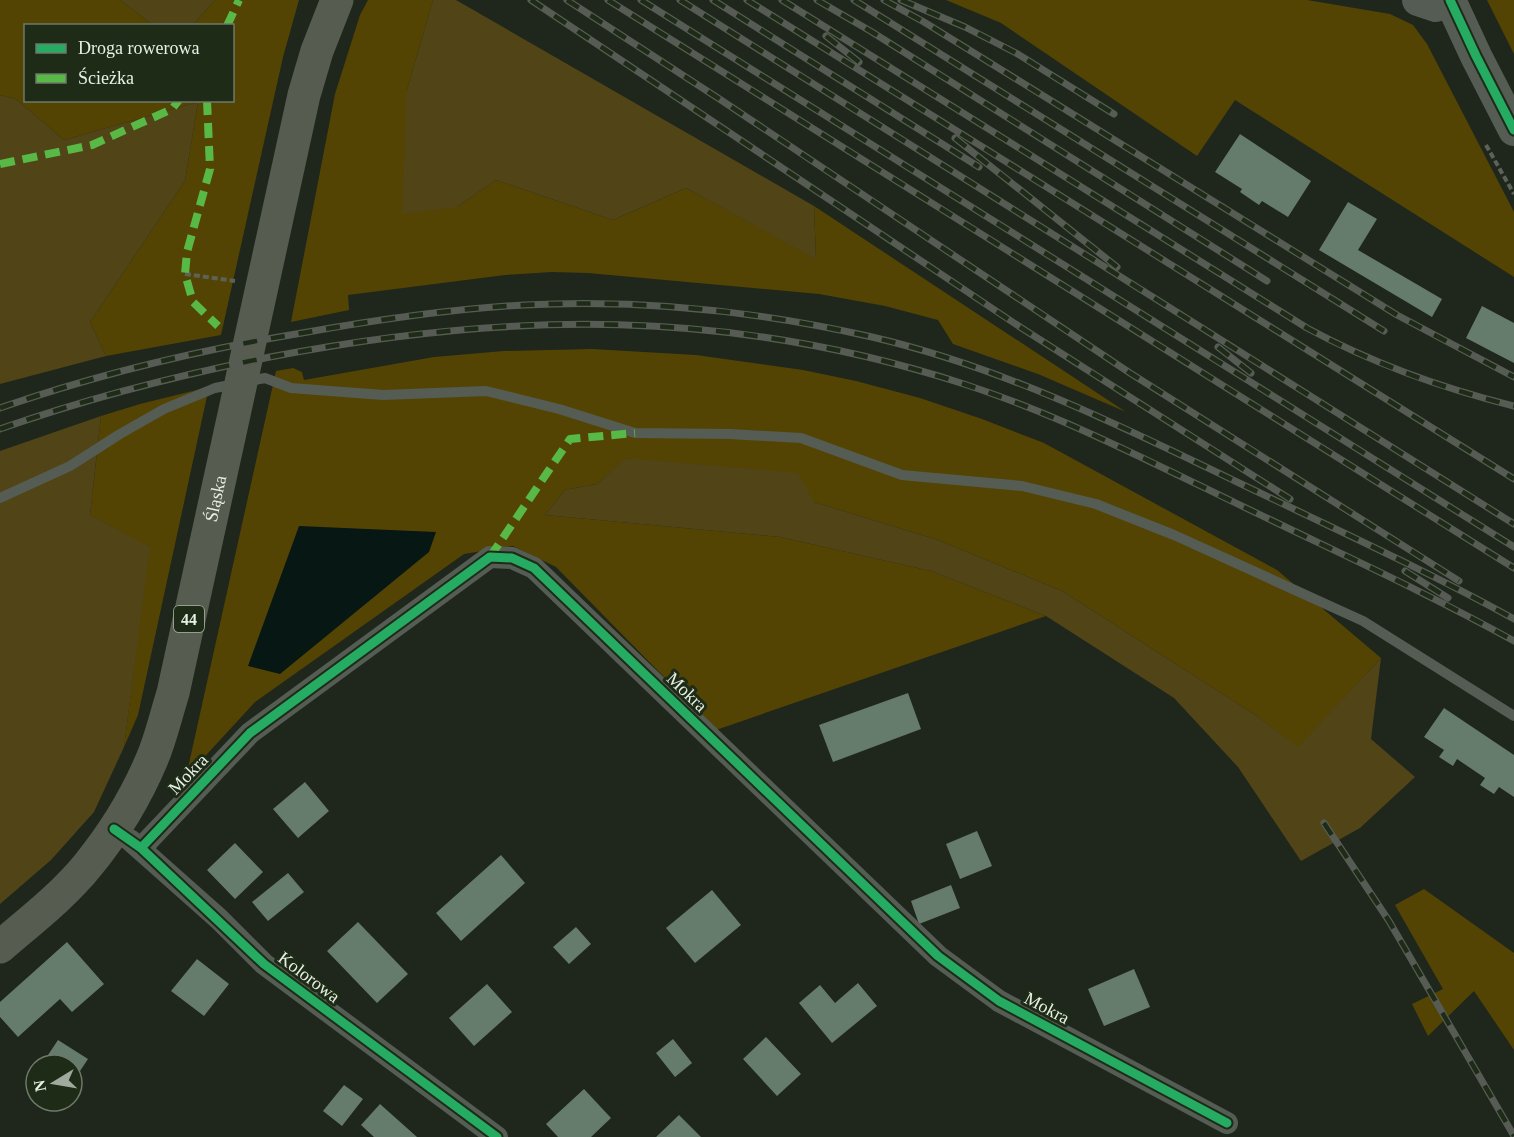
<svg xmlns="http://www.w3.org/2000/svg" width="1514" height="1137" font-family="Georgia,serif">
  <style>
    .green { fill: #544404 }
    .forest { fill: #514417 }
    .water { fill: #071713 }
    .building { fill: #657b6c }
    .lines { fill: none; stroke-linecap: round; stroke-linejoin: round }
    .path { stroke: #5c6259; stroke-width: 4; stroke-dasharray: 6 3; stroke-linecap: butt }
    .lane { stroke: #555c53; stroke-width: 10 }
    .street { stroke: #555c53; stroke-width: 22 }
    .secondary { stroke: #555c53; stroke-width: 32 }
    .primary { stroke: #565c4f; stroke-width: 33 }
    .rail-casing { stroke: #565c53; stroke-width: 7 }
    .rail { stroke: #1d2b17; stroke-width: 4.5; stroke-dasharray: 14; stroke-linecap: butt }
    .quiet { stroke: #58b947; stroke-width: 8; stroke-dasharray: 15 8; stroke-linecap: butt }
    .cycleway-casing { stroke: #1d2b17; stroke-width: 13 }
    .cycleway { stroke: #26ab63; stroke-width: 9 }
    .labels { text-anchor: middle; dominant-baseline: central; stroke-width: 6; stroke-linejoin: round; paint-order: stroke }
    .shield { fill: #1d2b17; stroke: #aab5a6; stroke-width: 1.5 }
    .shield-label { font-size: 16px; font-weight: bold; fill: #e7f0e4 }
    .street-label { font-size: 18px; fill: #e7f0e4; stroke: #1d2b17 }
  </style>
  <rect width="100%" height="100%" fill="#1f261c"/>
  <path class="green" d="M0 0H120L153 25 26 26V100H232V26L193 25 215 0H299L283 57 221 335 106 356 90 322 185 181 198 102 64 140 16 99 0 95Z
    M368 0H433L407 90 457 207 496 180 613 220 686 188 816 258 814 206 1126 412 1038 374 953 344 938 320 885 306 819 294 588 273 552 272 505 275 348 295 349 310 291 322 335 94 360 15Z
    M946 0H1307L1390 14 1413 25 1427 44 1514 212V277L1235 100 1197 156 1001 23Z
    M1487 0H1514V54Z
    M592 349 696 355 803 370 856 381 920 398 982 419 1044 443 1277 570 1381 658 1298 748 1257 716 1062 591 938 540 814 502 627 458 597 484 565 490 545 515 780 537 931 571 1046 616 716 730 556 567 513 546 464 554 255 702 186 777 276 371 293 368 302 372 304 380 434 357 504 351Z
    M209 387 138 715 124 747 149 548 90 515 101 416 140 404Z
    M1424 889 1514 953V1050L1474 991 1428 1036 1412 1004 1443 989 1395 905Z"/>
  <path class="forest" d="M120 0H215L193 25H153Z
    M433 0H456L814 206 816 259 686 188 613 220 496 180 457 207 402 214 407 90Z
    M0 95 16 99 64 140 198 102 185 181 90 322 106 356 0 384Z
    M101 416 90 515 150 547 124 747 94 812 51 860 0 904V451Z
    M626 458 798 473 814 502 938 540 1062 591 1257 716 1298 747 1381 658 1371 739 1415 777 1360 828 1301 861 1238 767 1174 698 1046 616 931 571 780 537 545 515 565 490 597 484Z"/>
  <path class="water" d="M299 526 436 532 429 552 280 674 248 666Z"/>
  <path class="building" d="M1240 134 1311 181 1288 217 1262 201 1259 205 1240 192 1242 189 1215 172Z
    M1348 202 1377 219 1358 250 1442 299 1432 317 1319 250Z
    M1482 306 1514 323V363L1466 338Z
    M908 693 921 729 833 762 819 725Z
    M1444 708 1514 755V797L1499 787 1494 794 1480 785 1485 778 1457 759 1453 766 1439 757 1444 750 1424 737Z
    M305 782 329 811 298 838 273 809Z
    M977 831 992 866 960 879 946 844Z
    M235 843 263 872 235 899 207 870Z
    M501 855 525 883 461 941 436 913Z
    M288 873 304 892 268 921 252 902Z
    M951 885 960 908 919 924 911 901Z
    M712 890 741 925 695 963 666 928Z
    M358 922 408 974 377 1003 327 951Z
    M576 927 591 944 569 964 553 947Z
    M67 942 104 984 72 1012 60 999 18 1037 0 1017V1002Z
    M197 959 229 984 204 1016 171 991Z
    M1134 969 1150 1007 1104 1026 1088 989Z
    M858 983 877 1006 832 1043 799 1003 820 985 835 1003Z
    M487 984 512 1012 474 1046 449 1018Z
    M766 1037 801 1074 777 1096 743 1059Z
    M673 1039 692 1063 675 1077 656 1053Z
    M58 1040 88 1059 76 1077 72 1075V1065H57L46 1058Z
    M344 1085 363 1099 342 1126 323 1111Z
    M584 1089 611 1118 591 1137H558L546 1124Z
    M380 1104 417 1137H374L361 1125Z
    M679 1115 701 1137H656Z"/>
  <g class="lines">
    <path class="path" d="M1486 145 1514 194
      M185 274 235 281"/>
    <path class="lane" d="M0 498 70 466 120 434 164 409 215 388 265 378 291 388 383 395 486 391 559 409 635 433 730 434 801 438 902 475 1022 486 1096 504 1174 535 1363 621 1514 716"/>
    <path class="street" d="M130 840 219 919 264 964 497 1137
      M141 848 250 733 490 557 512 558 534 568 938 956 999 1001 1227 1123"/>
    <path class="secondary" d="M1418 0 1436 6
      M1450 0 1476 56 1514 130"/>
    <path class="primary" id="s1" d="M0 947C30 921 63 896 88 865 114 833 136 797 152 759 161 738 166 715 173 693L304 95 317 51 337 0"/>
    <g class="rail-casing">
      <path id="rail" d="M531 0 1020 327 1290 499
        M567 0 721 100 1130 373 1459 581
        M608 0 1514 568
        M641 0 1514 547
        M680 0 1514 524
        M713 0 979 167
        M747 0 1514 479
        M782 0 1307 328C1374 364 1441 388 1514 406
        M817 0 872 32 1267 281
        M854 0 1384 331
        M884 0 924 22 1397 315 1514 377
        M901 0 965 27 1016 53 1114 114
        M826 36 859 62
        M955 138 1117 267
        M1218 347 1251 373
        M0 408C98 374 199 350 302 333 375 320 449 309 524 305 641 299 758 311 872 337 1001 367 1117 424 1235 481 1329 526 1423 569 1514 619
        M0 429C88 398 179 375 270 357 511 311 729 308 964 384 1071 419 1170 472 1271 520 1352 559 1435 597 1514 641
        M1405 571 1448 598
        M1324 823 1389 921 1514 1136"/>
    </g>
    <use href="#rail" class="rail"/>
    <path class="quiet" d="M227 26 239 0
      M207 100 210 169 187 252 185 274 193 302 218 326
      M0 164 92 145 172 109 179 100
      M490 557 570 439 635 433"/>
    <g class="cycleway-casing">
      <path id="cycleway" d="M1450 0 1476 56 1514 130
        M114 829 141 848 264 964 497 1137
        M141 848 250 733 490 557 512 558 534 568 938 956 999 1001 1227 1123"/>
    </g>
    <use href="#cycleway" class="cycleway"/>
  </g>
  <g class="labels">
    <rect class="shield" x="174" y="606" width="30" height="26" rx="4.5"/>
    <g class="shield-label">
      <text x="189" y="619">44</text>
    </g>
    <g class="street-label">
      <text stroke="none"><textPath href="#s1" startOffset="513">Śląska</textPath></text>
      <text transform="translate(687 692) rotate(44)">Mokra</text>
      <text transform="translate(188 774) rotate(-46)">Mokra</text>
      <text transform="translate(309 977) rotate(37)">Kolorowa</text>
      <text transform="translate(1047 1008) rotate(28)">Mokra</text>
    </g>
  </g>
  <rect x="24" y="24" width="210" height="78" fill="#1d2b17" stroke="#6e7a69" stroke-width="1.5"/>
  <rect x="36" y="44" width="30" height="9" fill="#26ab63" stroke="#6e7a69" stroke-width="1.5"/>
  <text x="78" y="54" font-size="18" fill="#e7f0e4">Droga rowerowa</text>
  <rect x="36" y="74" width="30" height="9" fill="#58b947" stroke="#6e7a69" stroke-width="1.5"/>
  <text x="78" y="84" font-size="18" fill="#e7f0e4">Ścieżka</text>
  <g transform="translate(54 1083) rotate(259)"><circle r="28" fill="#1d2b17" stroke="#6e7a69" stroke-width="1.5"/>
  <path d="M0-4.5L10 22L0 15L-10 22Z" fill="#a1a99e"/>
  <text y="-9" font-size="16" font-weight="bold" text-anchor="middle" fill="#e7f0e4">N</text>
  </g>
</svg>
